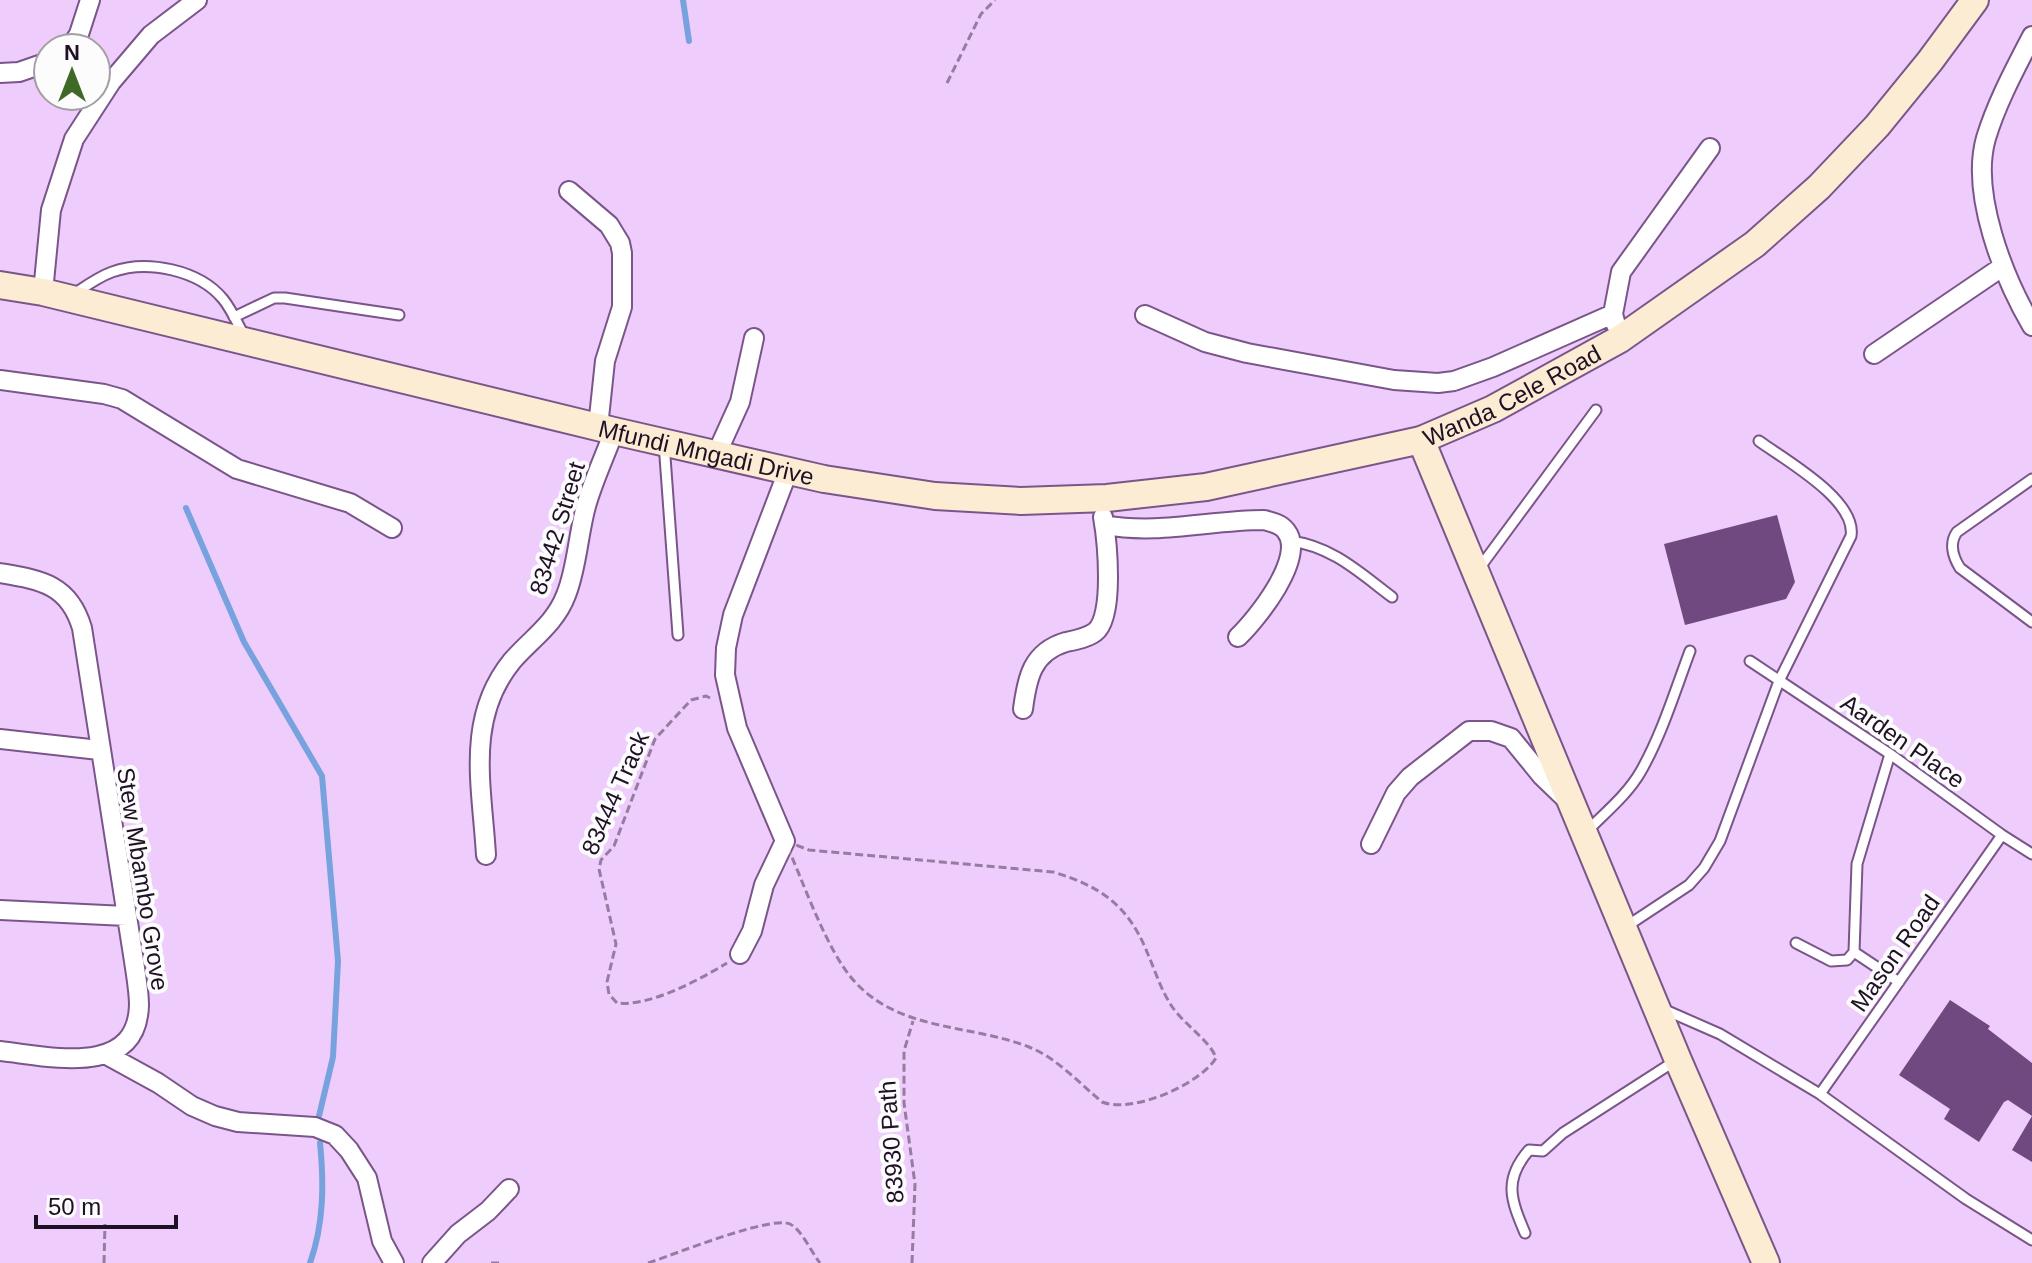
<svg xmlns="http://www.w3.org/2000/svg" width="2032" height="1263" font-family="Helvetica,sans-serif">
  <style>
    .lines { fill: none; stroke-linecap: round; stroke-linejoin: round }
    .stream { stroke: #77a2dd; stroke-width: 6 }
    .building { fill: #714981 }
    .lane-casing { stroke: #7a5589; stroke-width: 13 }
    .street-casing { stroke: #7a5589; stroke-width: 22 }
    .secondary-casing { stroke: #7a5589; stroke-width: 30 }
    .path { stroke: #967ca0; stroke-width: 3; stroke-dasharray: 8 4; stroke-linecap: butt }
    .lane { stroke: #fff; stroke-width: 9 }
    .street { stroke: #fff; stroke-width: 18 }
    .secondary { stroke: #fcecd3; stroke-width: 26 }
    .labels { text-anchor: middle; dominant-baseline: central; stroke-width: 8; stroke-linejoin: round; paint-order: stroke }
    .street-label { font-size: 24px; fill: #1f1025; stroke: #fcfcfc }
  </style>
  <rect width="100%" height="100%" fill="#eecdfc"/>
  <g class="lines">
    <path class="stream" d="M683 0 689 41
      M186 508 244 642 322 776 338 961 333 1057 319 1116
      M310 1263C324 1224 324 1183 320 1143"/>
  </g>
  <path class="building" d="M1777 515 1795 582 1786 599 1685 625 1664 544Z
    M1950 1000 1990 1026 1988 1029 2032 1063V1116L2008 1100 2004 1102 1979 1142 1944 1119 1950 1109 1899 1075Z
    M2032 1116V1162L2012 1150Z"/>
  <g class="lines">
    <g class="lane-casing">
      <path id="lane" d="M74 294C86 286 98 277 112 272 147 259 199 270 223 299 232 310 238 325 245 337
        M234 317 274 298H285L399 315
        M664 443 678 635
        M2032 479 1957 532C1949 543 1953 557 1960 568L2032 622
        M1290 541C1332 546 1360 573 1392 597
        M1478 570 1596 410
        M1750 661 1890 754 2002 835 2032 854
        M1587 831C1606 812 1628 794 1641 771 1662 734 1675 691 1690 651
        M1627 926 1689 885 1704 868 1720 841 1779 681 1851 536C1857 500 1785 460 1759 441
        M1796 943 1831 961 1847 960 1854 952 1857 864 1890 754
        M1854 952 1899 982
        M1663 1009 1720 1034 1820 1094 1966 1199 2032 1240
        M1820 1094 2002 835
        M1525 1233C1511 1200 1503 1180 1529 1150L1543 1151 1563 1133 1675 1061"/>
    </g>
    <g class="street-casing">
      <path id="street" d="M2032 36C2015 69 1997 102 1986 138 1970 194 2004 278 2032 326
        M70 48 79 34 90 0
        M0 73 19 72 48 62
        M569 191 609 225 620 243 622 253V307L605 361 598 427
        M43 292 51 210 74 139 111 82 151 35 197 0
        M1145 315 1205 342 1247 353 1394 380 1438 383 1454 381 1493 367 1613 314
        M1616 325 1613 314 1621 272 1710 148
        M1874 354 2002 267
        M0 380 104 394 122 399 237 469 350 503 392 528
        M716 455 740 402 754 338
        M1105 525C1158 535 1210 520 1264 520 1272 522 1281 524 1286 531 1307 557 1256 620 1238 637
        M0 573C41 580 69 584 82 628L134 961C136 975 139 991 139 1005 137 1079 48 1056 0 1051
        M1023 709C1027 678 1032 652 1066 642 1076 640 1087 638 1095 632 1115 617 1107 540 1103 517
        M0 739 99 750
        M1371 844 1396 793 1410 777 1469 731H1491L1511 738 1542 776 1568 801
        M486 855C482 786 465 719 512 661 531 639 555 624 566 595 577 568 578 535 586 506 593 481 605 456 614 431
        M0 910 126 916
        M740 954 752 931 764 885 785 841 737 728 725 675 726 648 733 615 788 471
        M107 1055 158 1083 192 1106 215 1116 238 1122 315 1127 335 1135 349 1150 367 1178 382 1241 394 1263
        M432 1263 458 1234 488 1211 509 1189"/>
    </g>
    <g class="secondary-casing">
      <g id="secondary">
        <path id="s1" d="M0 285 43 292 614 431 824 479 935 496 1021 501 1107 498 1206 487 1421 440 1493 409 1620 339 1755 244 1819 187 1877 126 1930 61 1975 0"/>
        <path d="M1421 440 1678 1060 1766 1263"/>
      </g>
    </g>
    <path class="path" d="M947 83 981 14 995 0
      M710 698 706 696 691 700 655 739 614 846 601 860 599 869 616 944 607 982 609 994 617 1003C649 1007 699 980 727 963
      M785 841 809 850 1053 872C1100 886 1128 905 1147 952 1155 970 1161 991 1173 1008 1184 1024 1211 1042 1216 1058 1199 1085 1132 1114 1102 1102 1079 1083 1057 1058 1029 1047 971 1024 901 1032 855 982 827 952 803 881 785 841Z
      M104 1263 105 1224
      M491 1263H503
      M648 1263C673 1255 771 1215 790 1224 802 1230 811 1252 820 1263
      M912 1263 915 1184 904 1103V1051L913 1021"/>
    <use href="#lane" class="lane"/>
    <use href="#street" class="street"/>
    <use href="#secondary" class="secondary"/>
  </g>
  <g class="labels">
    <g class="street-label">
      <text stroke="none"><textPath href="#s1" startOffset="1552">Wanda Cele Road</textPath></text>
      <text stroke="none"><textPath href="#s1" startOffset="726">Mfundi Mngadi Drive</textPath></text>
      <text transform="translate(557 528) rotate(-73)">83442 Street</text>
      <text transform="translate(1903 741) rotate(35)">Aarden Place</text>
      <text transform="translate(615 793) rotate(-66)">83444 Track</text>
      <text transform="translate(143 879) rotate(81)">Stew Mbambo Grove</text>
      <text transform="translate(1895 953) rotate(-55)">Mason Road</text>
      <text transform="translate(891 1142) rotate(-94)">83930 Path</text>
    </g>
  </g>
  <g transform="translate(72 72)"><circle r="38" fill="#fcfcfc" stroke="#a49ea6" stroke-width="2"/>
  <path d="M0-6L14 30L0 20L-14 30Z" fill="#3f6926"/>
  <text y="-12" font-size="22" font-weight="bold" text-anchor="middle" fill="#1f1025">N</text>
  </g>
  <path d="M36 1215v12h140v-12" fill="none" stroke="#1f1025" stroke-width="4"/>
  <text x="48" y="1215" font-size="24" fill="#1f1025" stroke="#fcfcfc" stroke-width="6" paint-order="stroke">50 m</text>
</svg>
